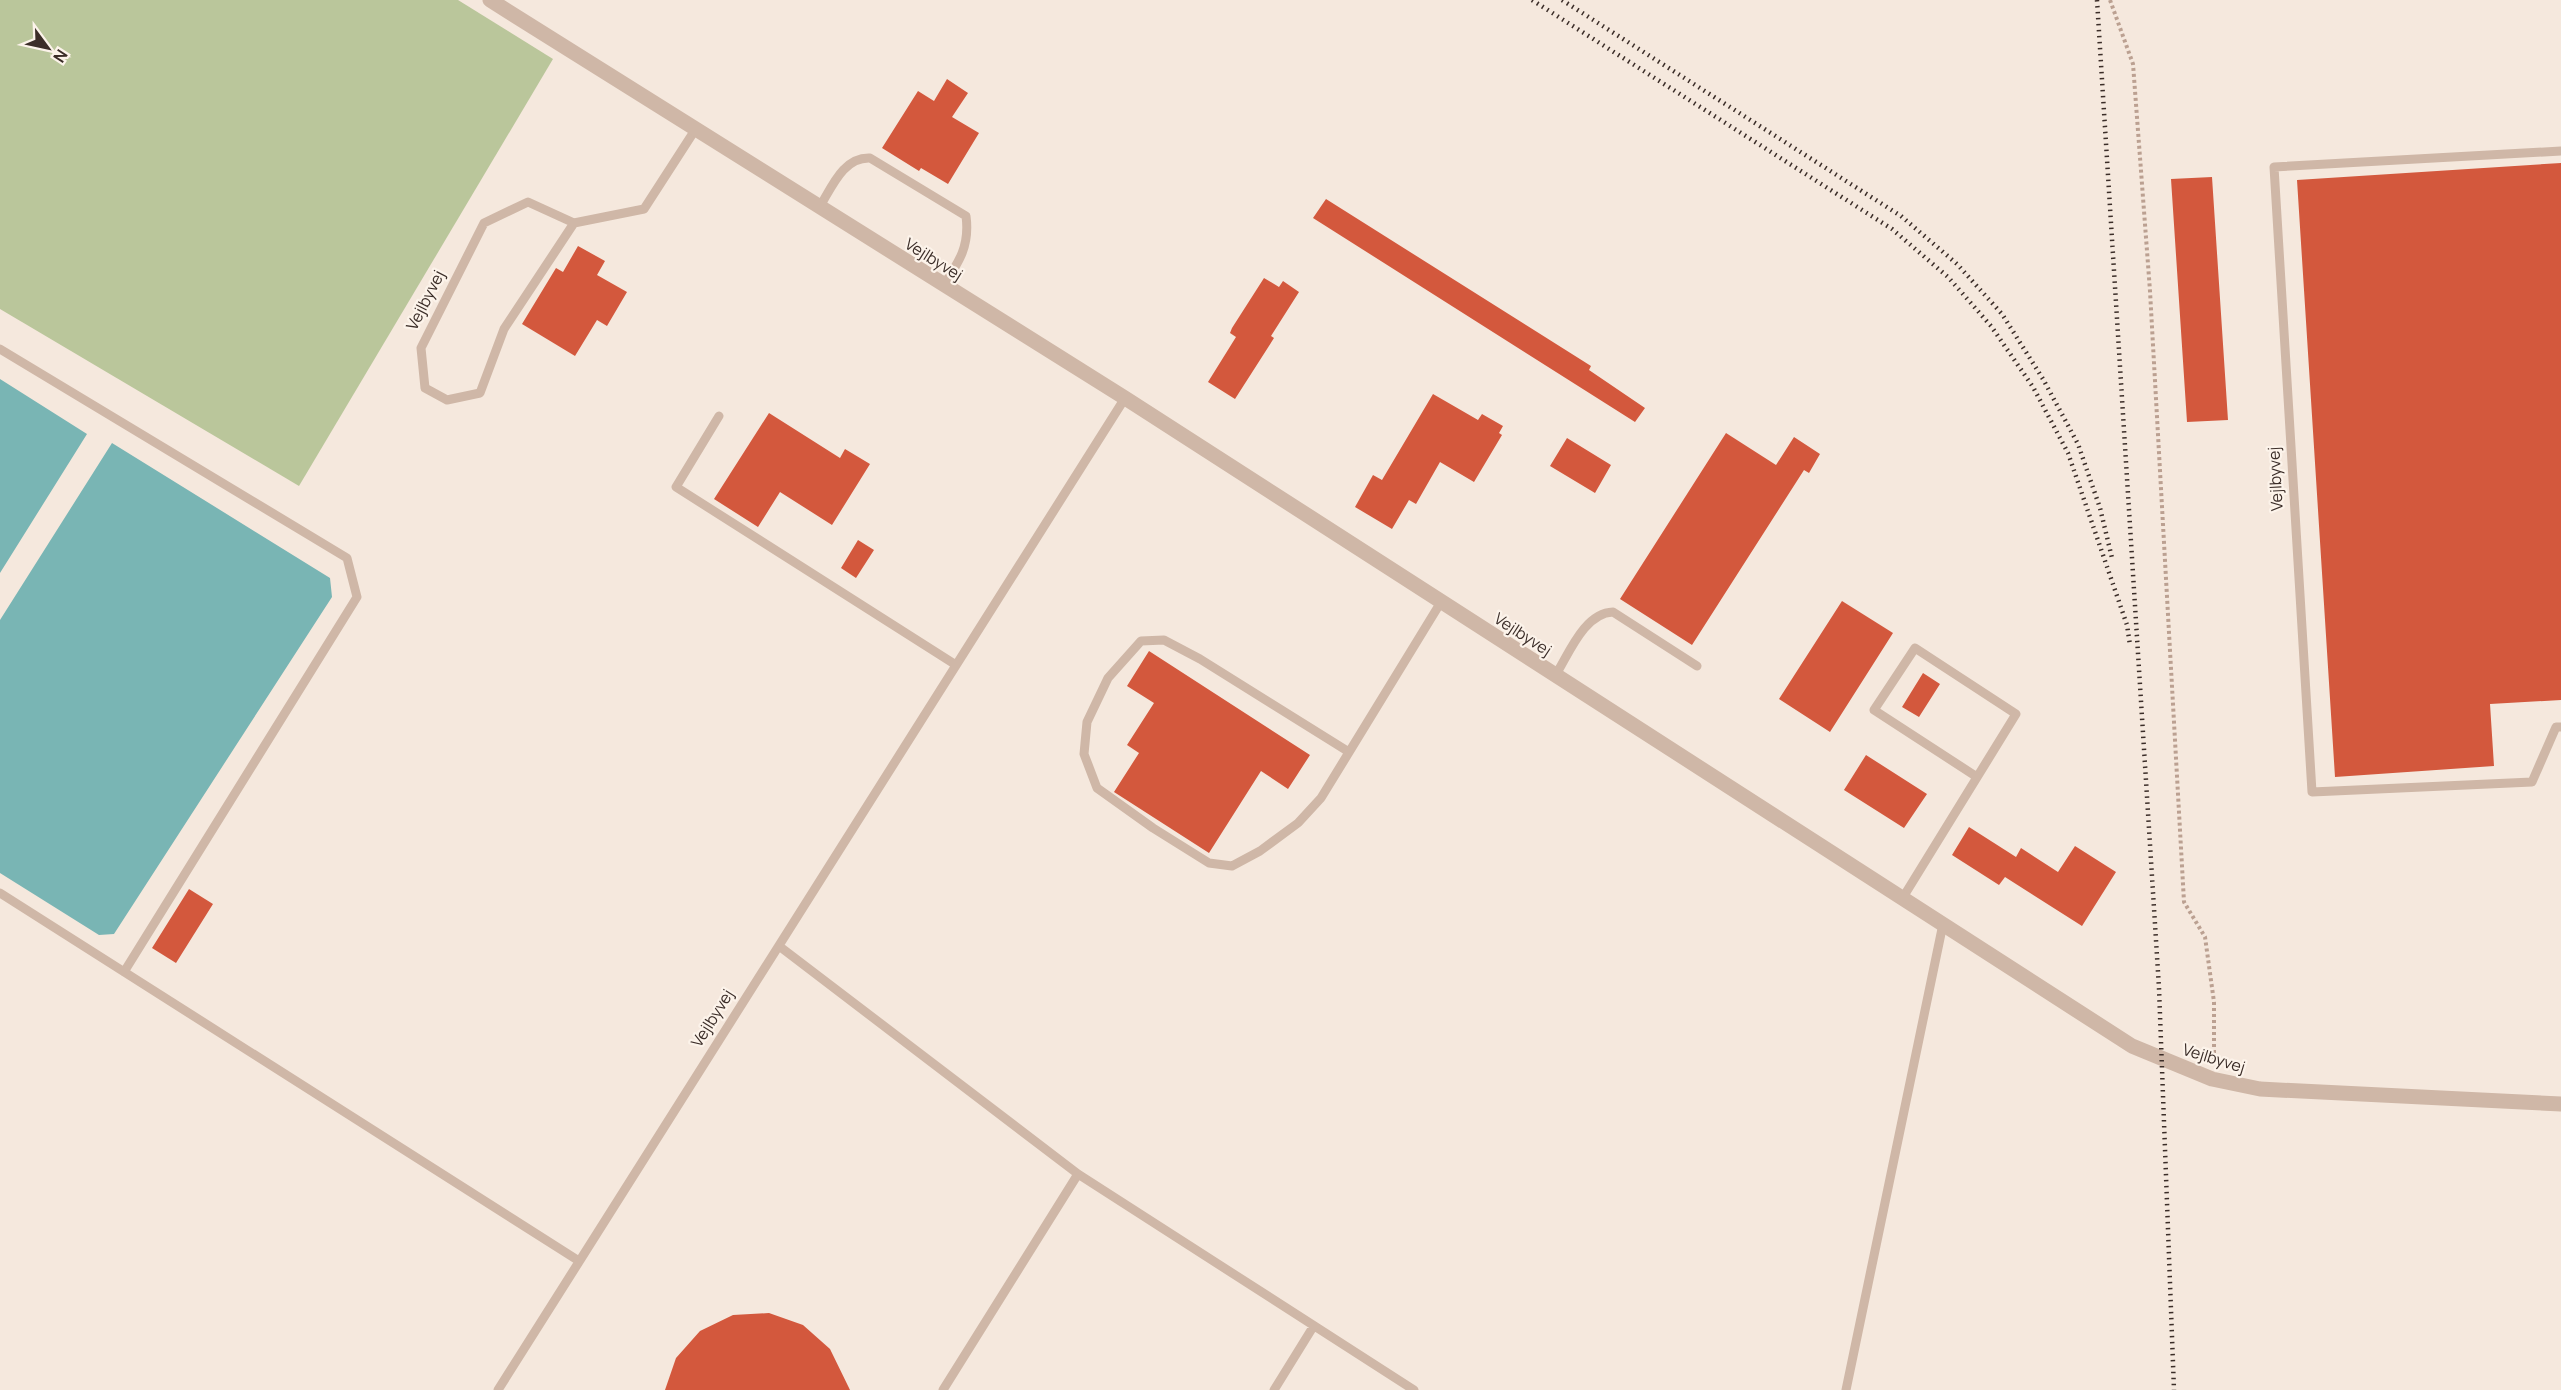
<svg xmlns="http://www.w3.org/2000/svg" width="2561" height="1390" font-family="Manrope,sans-serif">
  <style>
    .green { fill: #bac69b }
    .water { fill: #79b5b4 }
    .building { fill: #d3583d }
    .lines { fill: none; stroke-linecap: round; stroke-linejoin: round }
    .path { stroke: #bba091; stroke-width: 4; stroke-dasharray: 3 3; stroke-linecap: butt }
    .service { stroke: #cfb7a7; stroke-width: 9 }
    .tertiary { stroke: #cfb7a7; stroke-width: 15 }
    .rail { stroke: #3b2d28; stroke-width: 4.5; stroke-dasharray: 1.5 4.5; stroke-linecap: butt }
    .labels { text-anchor: middle; dominant-baseline: central; stroke-width: 4.5; stroke-linejoin: round; paint-order: stroke }
    .street-label { font-size: 16px; fill: #3b2d28; stroke: #fcf3ea }
  </style>
  <rect width="100%" height="100%" fill="#f5e8dd"/>
  <path class="green" d="M0 0H458L553 59 299 486 0 309Z"/>
  <path class="water" d="M0 379 87 434 0 573Z
    M112 443 330 578 332 597 114 934 99 935 0 873V620Z"/>
  <path class="building" d="M947 79 968 93 952 117 979 133 948 184 921 168 919 171 882 148 918 91 934 101Z
    M2561 163V700L2490 704 2494 766 2335 777 2297 180Z
    M2212 177 2228 420 2187 422 2171 179Z
    M1326 199 1591 366 1589 370 1645 408 1635 422 1313 218Z
    M578 246 605 261 597 275 627 292 607 326 597 320 575 356 522 324 556 268 563 272Z
    M1264 278 1279 287 1283 281 1299 292 1271 336 1274 338 1235 399 1208 382 1236 337 1230 333 1232 328Z
    M1433 394 1478 420 1482 414 1503 426 1499 433 1502 435 1474 482 1440 462 1416 504 1409 500 1392 529 1355 507 1373 475 1382 480Z
    M769 413 840 458 845 449 870 464 832 525 780 492 758 527 714 499Z
    M1726 433 1776 465 1794 437 1820 454 1809 473 1804 470 1692 645 1620 599Z
    M1567 438 1611 465 1595 493 1550 466Z
    M858 540 874 550 856 578 841 568Z
    M1842 601 1893 633 1830 732 1779 699Z
    M1149 651 1310 755 1288 789 1261 771 1209 853 1114 792 1139 753 1127 745 1154 703 1127 686Z
    M1923 673 1940 684 1919 717 1902 707Z
    M1866 755 1927 794 1904 828 1844 790Z
    M1969 827 2016 857 2021 848 2058 872 2075 846 2116 872 2082 926 2005 877 1999 885 1952 855Z
    M189 889 213 904 176 963 152 948Z
    M769 1313 803 1325 830 1349 850 1390H665L676 1358 700 1331 733 1315Z"/>
  <g class="lines">
    <path class="path" d="M2110 0 2133 64 2150 291 2184 902 2205 937 2214 1002V1060"/>
    <path class="service" d="M2561 151 2274 167 2312 792 2532 782 2556 727H2561
      M819 208C832 187 843 157 870 158L966 216C970 246 959 262 943 286
      M574 223 528 202 484 223 421 348 425 388 447 400 480 393 504 329 574 223 644 209 695 130
      M0 349 347 558 357 597 124 972
      M719 416 676 487 956 665
      M1555 676C1569 654 1584 613 1613 612L1697 666
      M1349 752 1200 659 1164 640 1141 641 1108 678 1087 722 1084 754 1097 788 1153 828 1209 863 1232 866 1260 851 1298 823 1321 798 1441 602
      M0 893 579 1261
      M1902 899 2016 714 1915 648 1874 710 1977 777
      M779 946 1078 1174 1414 1390
      M498 1390 1125 398
      M943 1390 1078 1174
      M1274 1390 1313 1327
      M1846 1390 1943 924"/>
    <path class="tertiary" d="M490 0 1125 398 2132 1046 2212 1079 2260 1089 2561 1104"/>
    <path class="rail" d="M1532 0 1892 229 1948 277 1991 326 2033 387 2068 453 2127 625 2130 645
      M1562 0 1901 216 1957 264 2002 314 2043 379 2078 444 2100 508 2112 558
      M2097 0 2159 988 2174 1390"/>
  </g>
  <g class="labels">
    <g class="street-label">
      <text transform="translate(934 259) rotate(32)">Vejlbyvej</text>
      <text transform="translate(425 300) rotate(-63)">Vejlbyvej</text>
      <text transform="translate(2275 479) rotate(-93)">Vejlbyvej</text>
      <text transform="translate(1523 634) rotate(33)">Vejlbyvej</text>
      <text transform="translate(712 1018) rotate(-58)">Vejlbyvej</text>
      <text transform="translate(2214 1058) rotate(17)">Vejlbyvej</text>
    </g>
  </g>
  <g transform="translate(48 48) rotate(123)" stroke="#fcf3ea" stroke-width="4.5" paint-order="stroke">
  <path d="M0-4.5L10 22L0 15L-10 22Z" fill="#3b2d28"/>
  <text y="-9" font-size="16" font-weight="bold" text-anchor="middle" fill="#3b2d28">N</text>
  </g>
</svg>
